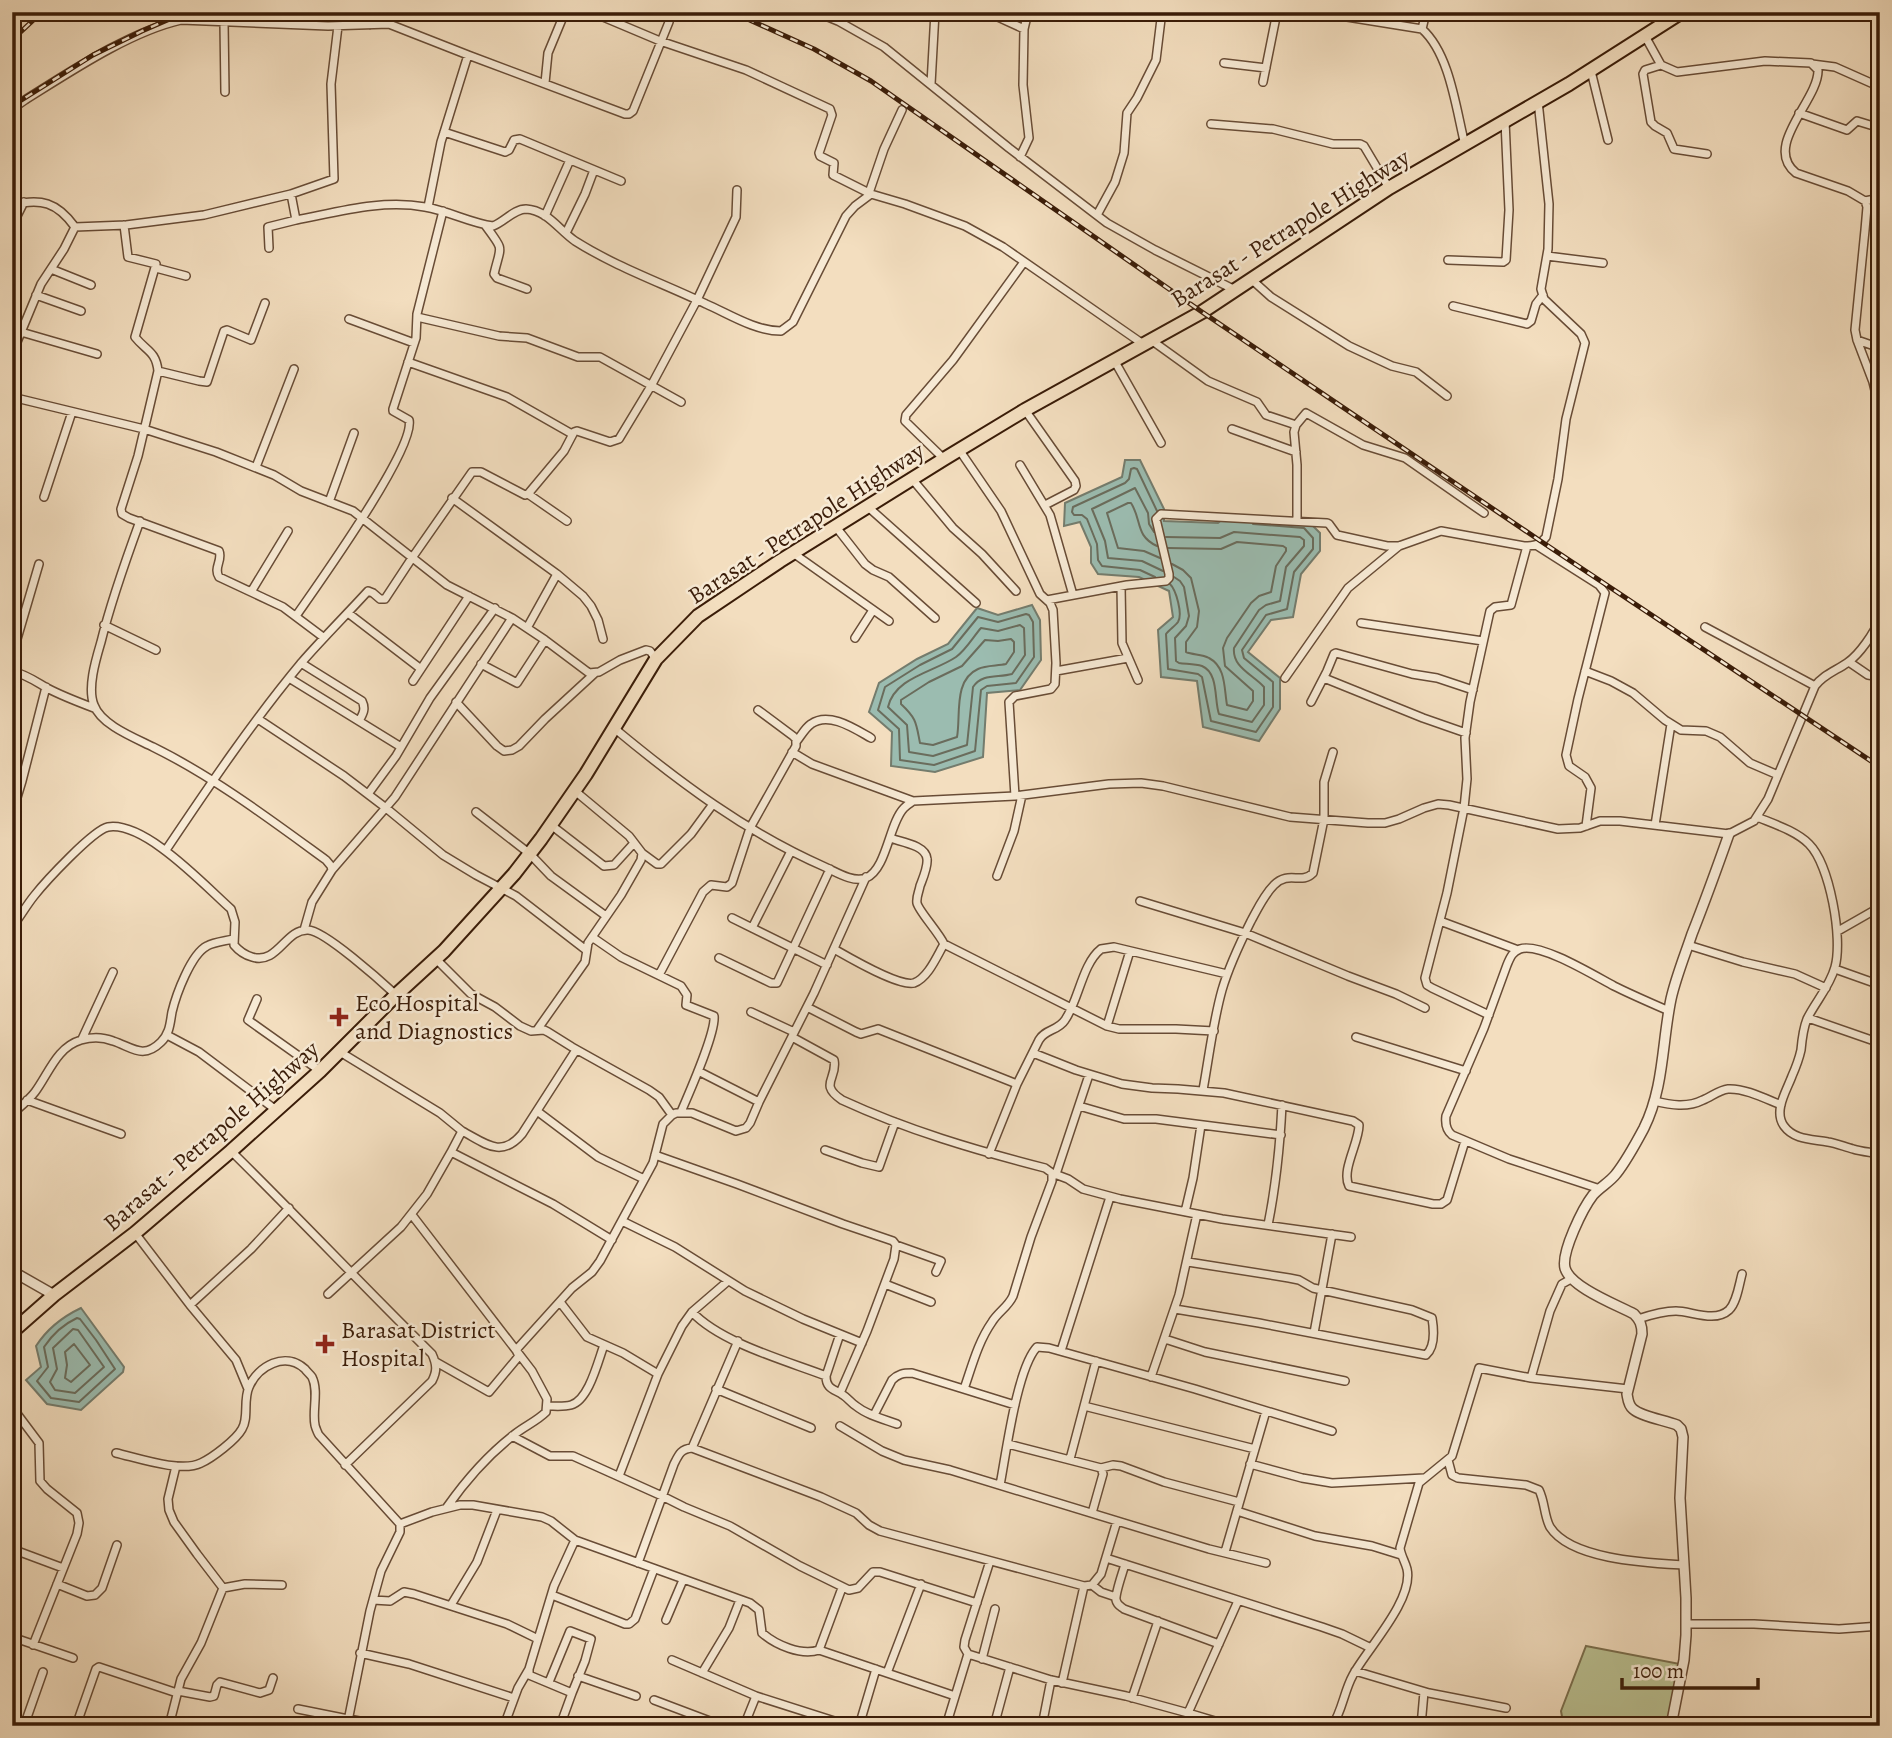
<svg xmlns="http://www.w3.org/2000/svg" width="1892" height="1738" font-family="Alegreya,serif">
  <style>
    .green { fill: #bac192; stroke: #7a6e4d; stroke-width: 2 }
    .water { fill: #9bbcb0; stroke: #747c6d; stroke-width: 2 }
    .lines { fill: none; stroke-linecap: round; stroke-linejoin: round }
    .shore { stroke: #6a6c5c; stroke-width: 2 }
    .minor-casing { stroke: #684c36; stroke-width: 10 }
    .tertiary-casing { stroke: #684c36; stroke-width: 12 }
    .trunk-casing { stroke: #3a1c08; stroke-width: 16 }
    .minor { stroke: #f7ead5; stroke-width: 7 }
    .tertiary { stroke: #f7ead5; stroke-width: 9 }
    .trunk { stroke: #f3debf; stroke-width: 12 }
    .rail-casing { stroke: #3a1c08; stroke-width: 5 }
    .rail { stroke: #f7ead5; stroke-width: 2.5; stroke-dasharray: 8; stroke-linecap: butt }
    .poi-dot { fill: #8f2418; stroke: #f7ead5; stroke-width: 2.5 }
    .labels { text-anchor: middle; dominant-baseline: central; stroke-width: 5; stroke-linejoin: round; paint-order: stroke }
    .street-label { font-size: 24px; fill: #3a1c08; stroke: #f7ead5 }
    .poi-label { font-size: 24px; fill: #3a1c08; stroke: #f7ead5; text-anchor: start }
  </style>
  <rect width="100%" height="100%" fill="#f3debf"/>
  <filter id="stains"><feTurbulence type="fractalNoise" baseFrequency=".00286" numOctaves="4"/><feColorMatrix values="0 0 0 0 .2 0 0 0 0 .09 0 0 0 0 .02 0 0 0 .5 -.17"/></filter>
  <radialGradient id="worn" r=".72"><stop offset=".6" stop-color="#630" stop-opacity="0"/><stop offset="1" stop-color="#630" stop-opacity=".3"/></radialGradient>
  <path class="green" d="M1586 1646 1680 1664 1675 1726H1571L1563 1722 1561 1711Z"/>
  <path class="water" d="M1125 460H1140L1164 509V521L1218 523 1227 515 1308 521 1320 533V551L1301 574 1293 617 1271 620 1248 652 1280 678V709L1259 741 1203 727 1197 681 1161 677 1158 630 1173 617 1169 591 1139 577 1098 574 1091 563V547L1080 522 1064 526 1065 503 1122 477Z
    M1032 605 1040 620 1041 660 1020 690 987 693 983 757 935 772 891 766 892 732 869 712 879 683 917 659 948 644 977 608 998 615Z
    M81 1308 124 1367 123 1372 81 1410 47 1404 26 1380 41 1367 36 1346C47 1329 62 1317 81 1308Z"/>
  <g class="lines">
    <path class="shore" d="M1154 532 1149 524 1148 513 1135 488 1092 509 1105 541 1108 558 1142 561 1163 571
      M1166 537 1220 538 1234 532 1300 537 1304 540V546L1286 567 1280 601 1266 605 1259 610 1234 648C1232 667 1252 674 1264 687V705L1252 722 1219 714C1214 701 1219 673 1202 666 1195 664 1186 664 1179 663L1176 661 1175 638 1186 626 1189 616 1184 587 1180 581 1174 577
      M1157 546C1135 536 1142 520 1131 503H1128L1107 513 1118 548 1144 551 1160 558
      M1168 548 1221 549 1237 542 1283 546 1286 548V551L1276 566 1271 592 1259 596 1251 603 1227 638 1223 648 1225 666 1253 691V701L1247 710 1227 705C1224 688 1226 667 1209 658 1202 654 1193 655 1186 652V642L1197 627 1199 611 1191 578 1183 570 1172 564
      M1155 577 1140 570 1102 566 1098 560 1097 544 1087 519 1082 515H1074L1072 512 1073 507 1125 483 1129 479 1131 469 1134 468 1137 469 1157 511
      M1170 584C1176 590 1183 614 1178 622 1175 626 1169 630 1166 634L1168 669 1198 674 1202 677 1211 721 1256 732 1273 707V682L1244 658 1242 650 1266 615 1287 609 1294 572 1313 549V538L1304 528 1253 524
      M1026 614 1029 615 1033 622 1034 657 1016 683 987 686 981 690 975 751 934 765 900 760 899 729 878 710 885 687 920 665 952 649 978 617 998 622Z
      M1020 625 1024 628 1025 655 1012 674C998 678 982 673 973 687L967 745 933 756 909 752 907 725 888 707C895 677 934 672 956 657 966 650 973 637 981 628L998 631Z
      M1011 639 1014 642V652L1006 664C997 666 986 665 978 669 953 680 961 716 957 737L933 745 920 743C916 723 917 719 901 704V700L929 682 962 666 985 640 998 641Z
      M77 1318 80 1319 96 1340 115 1369 79 1402 51 1398 37 1381 48 1367 44 1347C52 1335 64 1324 77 1318Z
      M73 1329 78 1330 104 1367 75 1393 55 1390 50 1382 57 1369 53 1348Z
      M74 1344 90 1365 71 1382 65 1378 67 1365 65 1352Z"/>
    <g class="minor-casing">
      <path id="minor" d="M816 12 838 21 884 47 1009 148 1107 223 1155 250 1235 290
        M987 12 1024 29
        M1316 12 1422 29C1450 54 1456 109 1465 145
        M603 17 660 41 746 70 830 109 832 115 819 153 820 156 834 163 833 175 871 194
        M224 23 225 92
        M370 25 373 12
        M1422 29 1426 12
        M1645 36 1661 65 1677 72 1765 61 1811 63 1818 70C1819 100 1762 146 1796 173L1848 191 1865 201 1867 207 1865 230 1855 330 1857 340 1873 382 1880 411
        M1224 63 1266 68
        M1812 64 1835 67 1880 87
        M1661 65 1645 70 1643 74 1651 122 1655 126 1667 133 1674 149 1707 154
        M1591 71 1608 140
        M1263 82 1277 12
        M545 83 548 53 565 12
        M931 84 935 12
        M12 109 25 100C70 72 129 32 181 20L328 26 389 24 468 55
        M1799 113 1847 130 1857 121 1880 128
        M1211 124 1273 129 1333 144H1360L1364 146 1389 188
        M444 132 505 152 509 150 514 140 520 139 621 181
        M1020 157 1029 138 1023 85 1024 29 1028 12
        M869 193 884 149 902 110
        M291 194 334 179 331 84 338 26
        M1865 201 1880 198
        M12 205C41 198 57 202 75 227L64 249 41 284 12 354
        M428 207 441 142 468 55 625 114H629L633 111 669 22
        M1097 215 1115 182 1124 153 1127 113 1137 98 1156 60 1161 19 1164 12
        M545 216 570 160
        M124 225 128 257 156 264 135 337C146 351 156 351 158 371
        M485 225C505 252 501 244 494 274L497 278 527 289
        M12 226 24 202
        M75 227 126 225 204 215 291 194 296 220C338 212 382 199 425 207 449 211 470 223 493 226 504 222 514 209 526 209 547 210 559 230 575 241 616 267 662 283 706 304 729 314 755 331 781 331L793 322 846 216 855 206 871 194 905 204 965 226 1003 247 1143 344
        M566 233 585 194 594 170
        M269 248 268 227 296 220
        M1547 256 1603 263
        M1448 260 1503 262 1506 260 1509 210 1505 121
        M156 268 186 276
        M51 269 91 285
        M1251 279 1271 297 1349 346 1392 366 1416 372 1447 396
        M36 295 81 311
        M265 303 251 340 227 330 224 331 207 382 199 381 158 371 138 456 121 509 122 514 129 518 219 551C223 560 213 568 219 577L283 607 323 637
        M1453 306 1527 324 1531 321 1536 304 1543 295
        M417 317 499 336 527 338 578 357H600L681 402
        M349 319 414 343
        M21 332 97 354
        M1151 340 1208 381 1257 402 1266 415 1296 425
        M1857 340 1880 348
        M1114 360 1161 443
        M408 362 507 397 572 434
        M12 397 144 429 216 452 274 475 301 491 353 511 447 585 512 618 545 640 589 673 599 672 620 660 646 650 650 651 656 659
        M1025 410 1075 481 1076 486 1074 490 1045 505
        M1232 429 1296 452
        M960 451 1001 511 1040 594 1050 603 1053 610 1056 663 1055 684 1051 689 1015 696 1009 702 1015 796
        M944 459 905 421 906 415 953 360 1024 262
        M1020 465 1050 515 1073 595
        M256 467 294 369
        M1880 476 1875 495 1880 505
        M913 480 953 528 982 554 1016 591
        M528 494 567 521
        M44 497 72 412
        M452 498 557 574 583 596 591 606 598 620 603 639
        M329 502 354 433
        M868 507 976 603
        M140 521C125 562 111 601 101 642 96 659 87 688 94 705 101 725 135 738 153 747 214 777 271 820 326 860L331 866 332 870 312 902 304 930
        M1297 521V465L1294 432 1296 425 1306 413 1363 445 1405 458 1484 513
        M836 527 865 564 873 570 889 577 935 618
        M1536 545 1599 585 1605 593 1578 699 1566 755 1569 766 1585 777 1591 788 1586 826
        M793 553 889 621
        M1121 586 1122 643 1138 680
        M251 592 288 531
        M1047 600 1127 585 1166 581 1169 578V574L1156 519 1161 514 1327 523 1329 524 1337 535 1387 546H1399L1441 531 1524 546C1534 546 1540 545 1546 537L1558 479 1566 419 1585 343 1581 334 1544 299 1541 289 1548 249 1549 204 1538 101
        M348 613 421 669
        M296 616C316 587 416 448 409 420L393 411V409L416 338 417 314 443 211
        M1361 623 1483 641
        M104 625 156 650
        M1705 627 1815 686
        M527 628 557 574
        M855 638 873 610
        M12 656 39 564
        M1849 662 1868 675 1880 677
        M301 663 362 701C366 709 363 714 359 721
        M481 664 517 683 545 640
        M12 671C27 675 35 681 47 688 62 696 78 702 94 708
        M1056 671 1128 658
        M1585 671 1611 681 1633 693 1665 720 1681 730 1706 731 1720 737 1750 763 1778 775
        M289 678 401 747
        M1285 678 1348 588 1399 546
        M1324 678 1423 718 1466 733
        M413 681 469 596
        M456 702 497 746 504 751 512 750 519 746 545 719 595 673
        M1311 702 1327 671 1334 654 1336 653 1412 674 1437 678 1473 690
        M258 719 344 776 386 808 443 855 476 875 516 896 586 950
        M614 728C679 782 747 833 825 867 836 872 853 883 866 878 887 869 889 823 904 808 907 805 910 803 913 801L1015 796 1109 784 1141 783 1163 786 1290 817 1368 823H1385L1399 819 1424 808 1438 804 1449 805 1558 829 1580 828 1600 821H1620L1729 834 1754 821 1768 799 1815 686C1823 675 1835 671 1847 663 1860 654 1874 633 1880 618
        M796 742C801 736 805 728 811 724 829 711 855 729 871 738
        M792 752 812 764 913 801
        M368 794 396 756 430 698 495 608
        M476 812 530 854 551 876 606 916
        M12 814 22 781 46 687
        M1757 817C1774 824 1796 831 1809 844 1830 865 1843 939 1835 967 1830 986 1816 1001 1807 1019 1803 1029 1802 1039 1801 1050 1799 1059 1796 1067 1792 1076 1787 1090 1773 1111 1784 1126 1794 1140 1812 1139 1828 1142 1836 1143 1845 1147 1853 1149 1862 1152 1871 1152 1880 1154
        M551 825 604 866 614 865 634 843
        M1655 825 1671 724
        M166 850C209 786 252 722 302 662 323 638 346 615 368 591L373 593 380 599H385L412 558 472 472H481L525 495 528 494 564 451 574 432 577 431 610 442 619 439 651 386 697 300 736 217 737 190
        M642 853 657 864H661L691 834 713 804
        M332 870 395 797 512 618
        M997 876 1014 831 1022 795
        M1140 901 1245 933 1348 976 1396 994 1425 1008
        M732 918 827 965
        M1440 921 1518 950
        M12 927C20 917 26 906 34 896 45 882 93 830 108 827 145 821 205 886 231 909L235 922 234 945C239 951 245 955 252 957 278 965 285 929 308 930 324 930 382 982 396 995
        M752 928 791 851
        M1838 931 1880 907
        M592 937 621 957 681 986 687 995 686 1005 714 1016C716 1033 689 1093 681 1112
        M944 944 1107 1026 1119 1029H1176L1214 1031
        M1688 945 1743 962 1795 974 1826 988
        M834 949C848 957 899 987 914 983 928 978 937 956 944 944 939 933 918 910 917 903 916 897 919 892 920 886 923 878 928 867 927 859 926 845 901 842 890 838
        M719 958 771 983H777L830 869
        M436 959 471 994 495 1007 520 1026 531 1031 544 1030 548 1032 572 1047 649 1090 659 1097 672 1115
        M1835 969 1880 985
        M659 975 703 892 711 885 727 887 732 883 750 828 796 746V739L793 736 758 710
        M257 999 248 1020 320 1071
        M807 1007 856 1032 861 1034 878 1029 1017 1084
        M751 1012 794 1032
        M1489 1015 1432 988 1427 985 1425 978 1447 893 1464 808 1467 779 1465 738 1470 702 1490 611 1495 607 1511 605 1527 546
        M1808 1018 1880 1043
        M1107 1026 1130 951
        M537 1030 585 962 588 943 621 895 641 860 642 853 629 836 575 791
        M167 1035 199 1052 276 1110
        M792 1037 834 1060C838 1079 818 1084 842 1100 907 1130 975 1150 1045 1168L1052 1173V1181L1031 1237 1013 1296C1008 1307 998 1312 992 1322 978 1342 972 1366 964 1389
        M1356 1037 1466 1071
        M82 1039 113 972
        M340 1052 440 1113 462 1131 451 1152 553 1204 612 1240
        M1033 1053 1076 1070 1122 1084 1152 1088 1178 1089 1224 1093 1353 1121 1359 1125C1359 1143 1341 1170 1349 1186L1433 1204H1441L1447 1200 1465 1141
        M698 1071 759 1102
        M1203 1090C1209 1057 1213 1022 1222 990 1229 966 1240 943 1251 921 1258 908 1264 895 1274 885 1289 870 1301 885 1313 873L1324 819V782L1333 752
        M27 1100 121 1134
        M1654 1101C1671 1105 1687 1108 1703 1100 1711 1097 1719 1090 1728 1089 1745 1088 1766 1099 1781 1105
        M1079 1106 1124 1119H1156L1281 1135
        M537 1111 598 1157 644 1179
        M12 1114C20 1107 29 1100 35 1092 49 1073 57 1047 81 1040 91 1037 103 1037 113 1041 132 1047 143 1060 161 1042 170 1033 170 1023 172 1012 176 995 191 954 207 946 214 942 225 941 233 939
        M462 1131C485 1143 501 1159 522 1134L576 1050
        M825 1150 862 1163 879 1167 895 1122
        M231 1151C299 1218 364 1287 432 1354 437 1365 437 1371 432 1381L345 1465
        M989 1154 1017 1084 1039 1040C1045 1029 1058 1031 1065 1020 1079 1000 1082 964 1101 949L1114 947 1227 974
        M655 1155 737 1184 843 1224 893 1241 896 1245 894 1259 867 1331 840 1393
        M1052 1173 1068 1179 1083 1189 1120 1199 1222 1219 1351 1237
        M1056 1174 1089 1075
        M1600 1189 1509 1159 1452 1135C1446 1130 1445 1124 1446 1116L1484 1028 1507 965C1510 958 1512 952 1520 949 1540 942 1595 976 1614 986 1632 995 1651 1003 1669 1011
        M1185 1212 1193 1178 1201 1125
        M412 1215 532 1371 547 1399 546 1412C537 1421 525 1426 515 1434 489 1454 466 1480 447 1507
        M622 1221 675 1247 745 1291 803 1319 862 1343
        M1268 1225C1276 1185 1280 1146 1282 1105
        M135 1233 190 1305 236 1360 248 1389
        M896 1245 941 1261 936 1272
        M885 1284 931 1302
        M328 1294 401 1227 427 1194 451 1152
        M560 1302 587 1337 623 1353 658 1374
        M190 1305 251 1249 289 1208
        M1175 1309 1259 1323 1426 1355C1435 1347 1434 1330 1432 1318L1412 1310 1313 1288 1299 1280 1289 1278 1188 1262
        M692 1312C721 1343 787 1361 826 1376
        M1638 1319C1650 1315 1663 1311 1676 1311 1691 1311 1715 1323 1729 1310 1737 1302 1739 1285 1742 1274
        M1314 1333 1332 1234
        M840 1334 826 1376C826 1389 834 1389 843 1395 848 1398 851 1403 856 1406 867 1415 883 1419 897 1424
        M1165 1339 1205 1352 1345 1381
        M1061 1351 1110 1197
        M436 1362 489 1392 519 1356 516 1350 572 1288 592 1272 600 1261 653 1163 663 1124 672 1115 676 1113H692L736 1131 746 1128 750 1123 759 1102 814 993 866 877
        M1151 1377 1179 1295 1197 1214
        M1531 1378 1550 1311 1562 1284 1571 1279
        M716 1389 811 1428
        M547 1406C555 1406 564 1407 571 1405 589 1400 598 1361 604 1345
        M1084 1406 1255 1449
        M12 1407 39 1443 40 1481 47 1489 77 1513 79 1523 77 1534 33 1645
        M874 1415 892 1380C898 1374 903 1373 912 1373L1015 1405
        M840 1426 882 1451 904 1460 950 1470 1209 1549 1266 1563
        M512 1436 550 1456H573L662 1496 684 1507 730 1526 800 1566 849 1590 858 1588 873 1572H880L977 1603
        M1008 1444 1101 1468 1103 1474 1092 1513
        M692 1448 738 1341
        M116 1453C138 1458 181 1473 201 1463 212 1458 236 1440 242 1429 249 1418 243 1400 249 1387 258 1366 285 1351 305 1369 307 1372 310 1374 312 1377 319 1391 312 1411 315 1425 315 1426 318 1434 319 1435L400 1524V1532L381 1571 370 1611 347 1726
        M1070 1459 1096 1361
        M1448 1460 1452 1475 1458 1478 1526 1485 1539 1490C1545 1502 1544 1516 1550 1527 1571 1560 1649 1563 1684 1565
        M1250 1464 1302 1478 1332 1483 1424 1478
        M176 1466 168 1499 169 1510 174 1522 197 1554 223 1588 245 1584 282 1585
        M1101 1468 1113 1465 1121 1466 1164 1482 1239 1502
        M619 1476 658 1374 682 1326 692 1312 728 1281
        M1000 1485C1006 1454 1017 1368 1037 1347L1049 1348 1195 1389 1332 1431
        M1237 1511 1315 1536 1372 1546 1401 1555
        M400 1524 432 1512 460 1505H473L542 1517 551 1521 575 1540 750 1603 759 1610 762 1633C776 1645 801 1656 819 1650L842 1588
        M12 1549 63 1568
        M1225 1552 1266 1411
        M1106 1558 1322 1627 1342 1634 1371 1648
        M990 1561 965 1640 964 1647 968 1654 1051 1680 1126 1696 1188 1713 1215 1721 1223 1726
        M638 1563 674 1464C679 1454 681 1449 692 1448L821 1497 856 1513 869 1525 880 1531 1084 1586 1092 1585 1101 1574 1117 1521
        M1125 1564C1123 1572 1115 1593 1116 1600 1117 1605 1120 1606 1124 1609L1219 1644
        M57 1584 87 1596 95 1595 102 1588 117 1545
        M1092 1585 1101 1592 1116 1597
        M552 1595 625 1624H629L635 1619 654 1569
        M373 1600 390 1601 404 1592 414 1594 507 1624 538 1639
        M451 1605 477 1562 497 1510
        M666 1620 683 1580
        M1686 1624H1754L1839 1629 1880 1626
        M12 1637 73 1658
        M819 1650 955 1696
        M360 1653 409 1664 514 1698
        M982 1659 995 1609
        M672 1660 756 1696 850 1726
        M1355 1671 1429 1693 1506 1708
        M702 1673 729 1628 740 1600
        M887 1673 921 1584
        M578 1676 636 1696
        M549 1682 570 1631 591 1639 585 1661 572 1693
        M1062 1683 1084 1586
        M178 1691 210 1697 214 1696 217 1685 220 1682 260 1693 269 1690 273 1678
        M1132 1698 1158 1621
        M654 1700 723 1726
        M298 1709 348 1719 387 1726
        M1188 1713 1238 1601
        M1043 1720 1069 1726
        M24 1726 43 1672
        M76 1726 96 1669 99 1667 177 1693
        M169 1726 181 1679 201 1643 223 1588
        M504 1726 518 1688 529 1669
        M560 1726 572 1693 529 1675V1669L554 1586 575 1540
        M744 1726 756 1696
        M859 1726 876 1669
        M946 1726 968 1654
        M994 1726 1010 1667
        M1042 1726 1051 1680
        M1332 1726C1342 1712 1344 1691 1353 1675 1367 1649 1414 1600 1407 1569 1405 1561 1401 1556 1400 1548L1419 1483 1452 1456 1479 1368 1531 1378 1628 1389
        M1421 1726 1424 1692"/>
    </g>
    <g class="tertiary-casing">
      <path id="tertiary" d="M12 1271 54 1295
        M1671 1726 1684 1660 1686 1635V1598L1680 1498 1683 1437 1681 1429 1677 1425C1665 1420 1642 1417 1633 1409 1628 1405 1628 1399 1627 1394L1642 1334C1642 1325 1640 1320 1634 1314 1617 1305 1570 1287 1565 1268 1561 1252 1583 1208 1593 1195 1600 1187 1610 1182 1616 1174 1627 1160 1636 1143 1644 1128 1664 1088 1662 1042 1671 999 1676 977 1685 955 1692 934 1705 901 1717 868 1729 834"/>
    </g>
    <g class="trunk-casing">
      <path id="trunk" d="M12 1332 54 1295 135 1233 231 1151 320 1071 396 995 444 951 514 874 541 839 586 774 656 659 698 616 780 561 944 459 1025 410 1202 312 1389 188 1569 84 1682 12"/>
    </g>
    <use href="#minor" class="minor"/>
    <use href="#tertiary" class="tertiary"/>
    <use href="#trunk" class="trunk"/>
    <g class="rail-casing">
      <path id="rail" d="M732 12 814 49 871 81 1202 312 1542 542 1880 767
        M12 40 42 12
        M12 106 93 55 142 31 186 12"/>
    </g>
    <use href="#rail" class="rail"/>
  </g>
  <g class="poi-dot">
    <path d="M335.5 1006.5h7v7h7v7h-7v7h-7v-7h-7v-7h7z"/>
    <path d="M321.5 1333.5h7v7h7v7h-7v7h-7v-7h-7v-7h7z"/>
  </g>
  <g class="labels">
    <g class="street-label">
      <text transform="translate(1290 228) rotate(-32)">Barasat - Petrapole Highway</text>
      <text transform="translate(806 523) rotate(-33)">Barasat - Petrapole Highway</text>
      <text transform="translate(211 1136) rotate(-41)">Barasat - Petrapole Highway</text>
    </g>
    <g class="poi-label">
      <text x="355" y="1003">Eco Hospital<tspan x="355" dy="28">and Diagnostics</tspan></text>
      <text x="341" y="1330">Barasat District<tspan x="341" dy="28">Hospital</tspan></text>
    </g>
  </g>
  <rect width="1892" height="1738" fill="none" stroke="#f3debf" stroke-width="42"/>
  <rect x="14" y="14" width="1864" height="1710" fill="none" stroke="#3a1c08" stroke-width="3.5"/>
  <rect x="21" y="21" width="1850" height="1696" fill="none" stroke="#3a1c08" stroke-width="2"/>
  <path d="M1622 1678v10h136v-10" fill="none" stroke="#3a1c08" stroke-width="3.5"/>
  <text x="1633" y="1678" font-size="21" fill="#3a1c08" stroke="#f7ead5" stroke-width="5" paint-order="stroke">100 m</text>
  <rect width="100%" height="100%" filter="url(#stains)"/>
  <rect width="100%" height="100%" fill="url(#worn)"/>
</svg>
